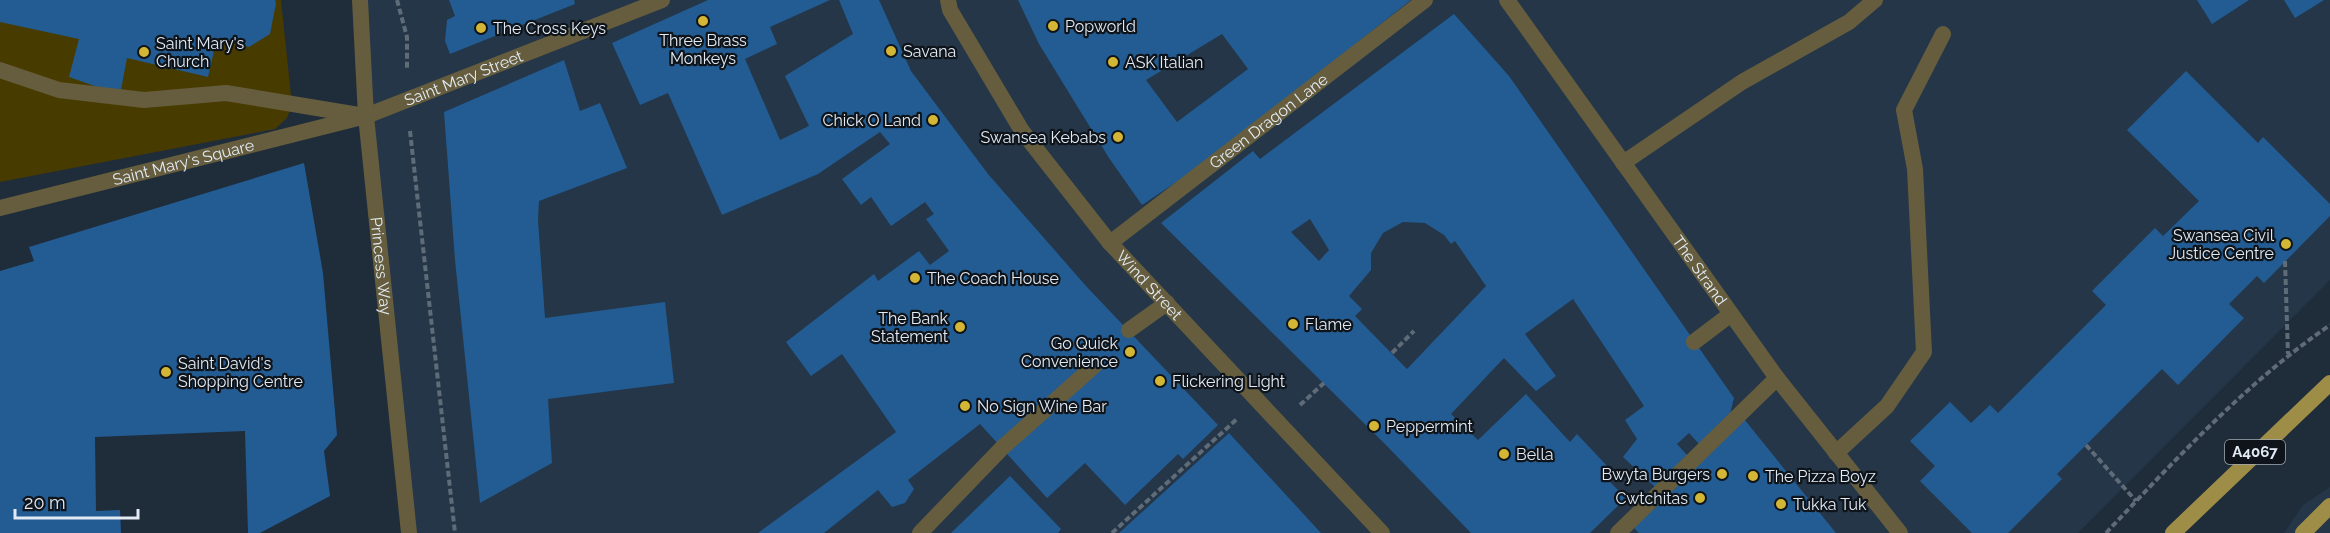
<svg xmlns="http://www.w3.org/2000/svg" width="2330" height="533" font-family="Raleway,sans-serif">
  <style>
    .built { fill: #243648 }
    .green { fill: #483b00 }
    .building { fill: #225c93; fill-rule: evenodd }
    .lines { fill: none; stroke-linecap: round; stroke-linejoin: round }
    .path { stroke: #606b78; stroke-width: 4; stroke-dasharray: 6 3; stroke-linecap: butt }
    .service { stroke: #655d3d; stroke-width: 16 }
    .pedestrian { stroke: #655d3d; stroke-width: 16 }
    .tertiary { stroke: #655d3d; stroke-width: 16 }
    .primary { stroke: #9e8d47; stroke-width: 16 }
    .poi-dot { fill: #d3b635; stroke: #0e141a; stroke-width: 2 }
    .labels { text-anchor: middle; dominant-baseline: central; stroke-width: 4.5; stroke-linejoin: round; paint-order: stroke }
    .shield { fill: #0e141a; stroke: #a2aab3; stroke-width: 1.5 }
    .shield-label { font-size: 15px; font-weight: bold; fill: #e2eaf4 }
    .poi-label { font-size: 16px; fill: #e2eaf4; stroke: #0e141a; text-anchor: start }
    .street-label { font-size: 16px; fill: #e2eaf4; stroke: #0e141a }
  </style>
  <rect width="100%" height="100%" fill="#1f2c3a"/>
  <path class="built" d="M361 0H2330V280L2078 533H409Z
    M2330 487V533H2284L2303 505Z"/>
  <path class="green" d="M0 0H281L292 105 287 118 275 129 0 182Z"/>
  <path class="building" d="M0 0H275L276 3 270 34 249 47 217 38 208 77 127 58 120 95 69 77 79 39 0 22Z
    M449 0H574L575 4 450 54 445 41 447 20 455 16Z
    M708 0H830L770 27 777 44 745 59 780 140 809 126 785 76 853 34 839 0H879L911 71 988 174 1086 286 1218 425 1183 459 1178 454 1125 505 1085 463 1047 498 980 424 908 480 914 489 905 503 892 507 878 490 824 533H758L896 432 842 354 811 376 786 342 874 274 878 281 919 251 930 265 949 251 926 219 934 214 925 202 891 226 871 197 861 205 842 179 890 144 880 132 818 174 722 215 668 93 640 105 612 43Z
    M1018 0H1411L1205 163 1142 205 1109 158 1039 44ZM1222 34 1248 69 1177 122 1146 80Z
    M2197 0H2249L2212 24Z
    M2284 0H2324L2295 18Z
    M1454 14 1509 76 1734 398 1730 414 1700 445 1689 433 1677 444 1687 455 1655 487 1623 457 1637 439 1625 420 1644 406 1573 299 1525 334 1556 376 1536 391 1504 358 1451 414 1478 440 1526 394 1570 442 1577 434 1609 468 1602 474 1626 498 1590 533H1471L1385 444 1161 223 1253 151 1260 159ZM1310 219 1329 250 1319 261 1291 232ZM1403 222 1425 223 1444 235 1451 244 1455 241 1486 286 1407 369 1355 316 1362 309 1349 296 1371 270V253L1383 233Z
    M564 60 580 111 600 103 627 168 539 201 538 220 545 318 665 302 674 383 548 399 552 463 480 503 455 260 444 112Z
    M2186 71 2258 143 2263 137 2330 204V216L2264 283 2257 276 2229 304 2244 318 2178 385 2162 369 2057 474 2062 479 2008 533H1972L1920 481 1935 466 1910 441 1950 402 1971 423 1990 405 1998 413 2106 305 2092 291 2155 228 2163 236 2199 201 2127 130Z
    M304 163 323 273 337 435 324 451 330 496 260 533H248L245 431 95 437 96 511 120 510 121 533H0V271L34 261 29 247Z
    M1744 419 1836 533H1639L1633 527Z
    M1229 433 1321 533H1119Z
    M1010 476 1061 529 1058 533H951Z"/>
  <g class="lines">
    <path class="path" d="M397 0 407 37V70
      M410 131 455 533
      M2285 261 2288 354
      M1392 353 1414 331
      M1300 405 1324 383
      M2086 445 2136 501
      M1112 533 1237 419
      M2106 533C2176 459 2246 383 2330 325"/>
    <g class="service">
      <path d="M0 70 59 90 144 100 226 93 359 115"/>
      <path d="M1623 163 1742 82 1849 22 1875 0"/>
      <path id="s1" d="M0 208 366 116 662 0"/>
      <path id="s2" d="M1110 243 1425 0"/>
      <path d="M1694 342 1731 314"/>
      <path d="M1836 453 1887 406 1924 352 1915 169 1904 110 1943 34"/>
      <path d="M920 533 1003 447"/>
    </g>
    <g class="pedestrian">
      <path id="s3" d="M948 0 950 10 1022 131 1110 243 1382 533"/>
      <path d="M1129 330 1167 303"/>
      <path d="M1003 447 1094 366"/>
      <path d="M1618 533 1777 378"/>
    </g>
    <g class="tertiary">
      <path id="s4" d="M360 0 366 116 409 533"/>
      <path id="s5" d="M1507 0 1777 378 1900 533"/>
    </g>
    <path class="primary" d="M2173 533 2330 383
      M2303 533 2330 506"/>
  </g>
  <g class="poi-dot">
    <circle cx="703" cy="21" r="6"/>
    <circle cx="1053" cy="26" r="6"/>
    <circle cx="481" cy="28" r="6"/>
    <circle cx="891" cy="51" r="6"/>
    <circle cx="144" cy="52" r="6"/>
    <circle cx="1113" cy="62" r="6"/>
    <circle cx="933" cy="120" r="6"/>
    <circle cx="1118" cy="137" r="6"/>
    <circle cx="2286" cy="244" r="6"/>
    <circle cx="915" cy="278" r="6"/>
    <circle cx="1293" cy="324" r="6"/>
    <circle cx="960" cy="327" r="6"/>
    <circle cx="1130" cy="352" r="6"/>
    <circle cx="166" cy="372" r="6"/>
    <circle cx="1160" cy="381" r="6"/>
    <circle cx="965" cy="406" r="6"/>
    <circle cx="1374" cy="426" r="6"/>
    <circle cx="1504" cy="454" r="6"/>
    <circle cx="1722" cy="474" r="6"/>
    <circle cx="1753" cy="476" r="6"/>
    <circle cx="1700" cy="498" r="6"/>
    <circle cx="1781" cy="504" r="6"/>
  </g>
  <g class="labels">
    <rect class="shield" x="2225" y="440" width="60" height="24" rx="4.5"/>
    <g class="shield-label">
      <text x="2255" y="452">A4067</text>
    </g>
    <g class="poi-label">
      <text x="1065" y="26">Popworld</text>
      <text x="493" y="28">The Cross Keys</text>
      <text x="703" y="40" text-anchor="middle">Three Brass<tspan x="703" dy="18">Monkeys</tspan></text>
      <text x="156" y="43">Saint Mary's<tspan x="156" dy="18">Church</tspan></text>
      <text x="903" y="51">Savana</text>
      <text x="1125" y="62">ASK Italian</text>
      <text x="921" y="120" text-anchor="end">Chick O Land</text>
      <text x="1106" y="137" text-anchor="end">Swansea Kebabs</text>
      <text x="2274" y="235" text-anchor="end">Swansea Civil<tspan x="2274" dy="18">Justice Centre</tspan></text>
      <text x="927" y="278">The Coach House</text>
      <text x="948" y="318" text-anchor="end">The Bank<tspan x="948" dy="18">Statement</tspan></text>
      <text x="1305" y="324">Flame</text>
      <text x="1118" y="343" text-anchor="end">Go Quick<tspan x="1118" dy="18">Convenience</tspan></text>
      <text x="178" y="363">Saint David's<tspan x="178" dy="18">Shopping Centre</tspan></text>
      <text x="1172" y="381">Flickering Light</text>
      <text x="977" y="406">No Sign Wine Bar</text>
      <text x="1386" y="426">Peppermint</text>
      <text x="1516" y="454">Bella</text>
      <text x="1710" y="474" text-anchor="end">Bwyta Burgers</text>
      <text x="1765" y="476">The Pizza Boyz</text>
      <text x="1688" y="498" text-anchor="end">Cwtchitas</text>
      <text x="1793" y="504">Tukka Tuk</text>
    </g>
    <g class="street-label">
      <text stroke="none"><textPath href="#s1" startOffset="482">Saint Mary Street</textPath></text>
      <text stroke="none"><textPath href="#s2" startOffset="200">Green Dragon Lane</textPath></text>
      <text stroke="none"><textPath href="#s1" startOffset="189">Saint Mary's Square</textPath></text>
      <text stroke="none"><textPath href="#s4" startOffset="267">Princess Way</textPath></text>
      <text stroke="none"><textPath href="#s5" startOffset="332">The Strand</textPath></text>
      <text stroke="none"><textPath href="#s3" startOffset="351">Wind Street</textPath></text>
    </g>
  </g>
  <path d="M15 509v9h123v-9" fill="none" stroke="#e2eaf4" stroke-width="3"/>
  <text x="24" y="509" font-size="18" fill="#e2eaf4" stroke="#0e141a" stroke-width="4.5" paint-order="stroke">20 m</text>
</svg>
